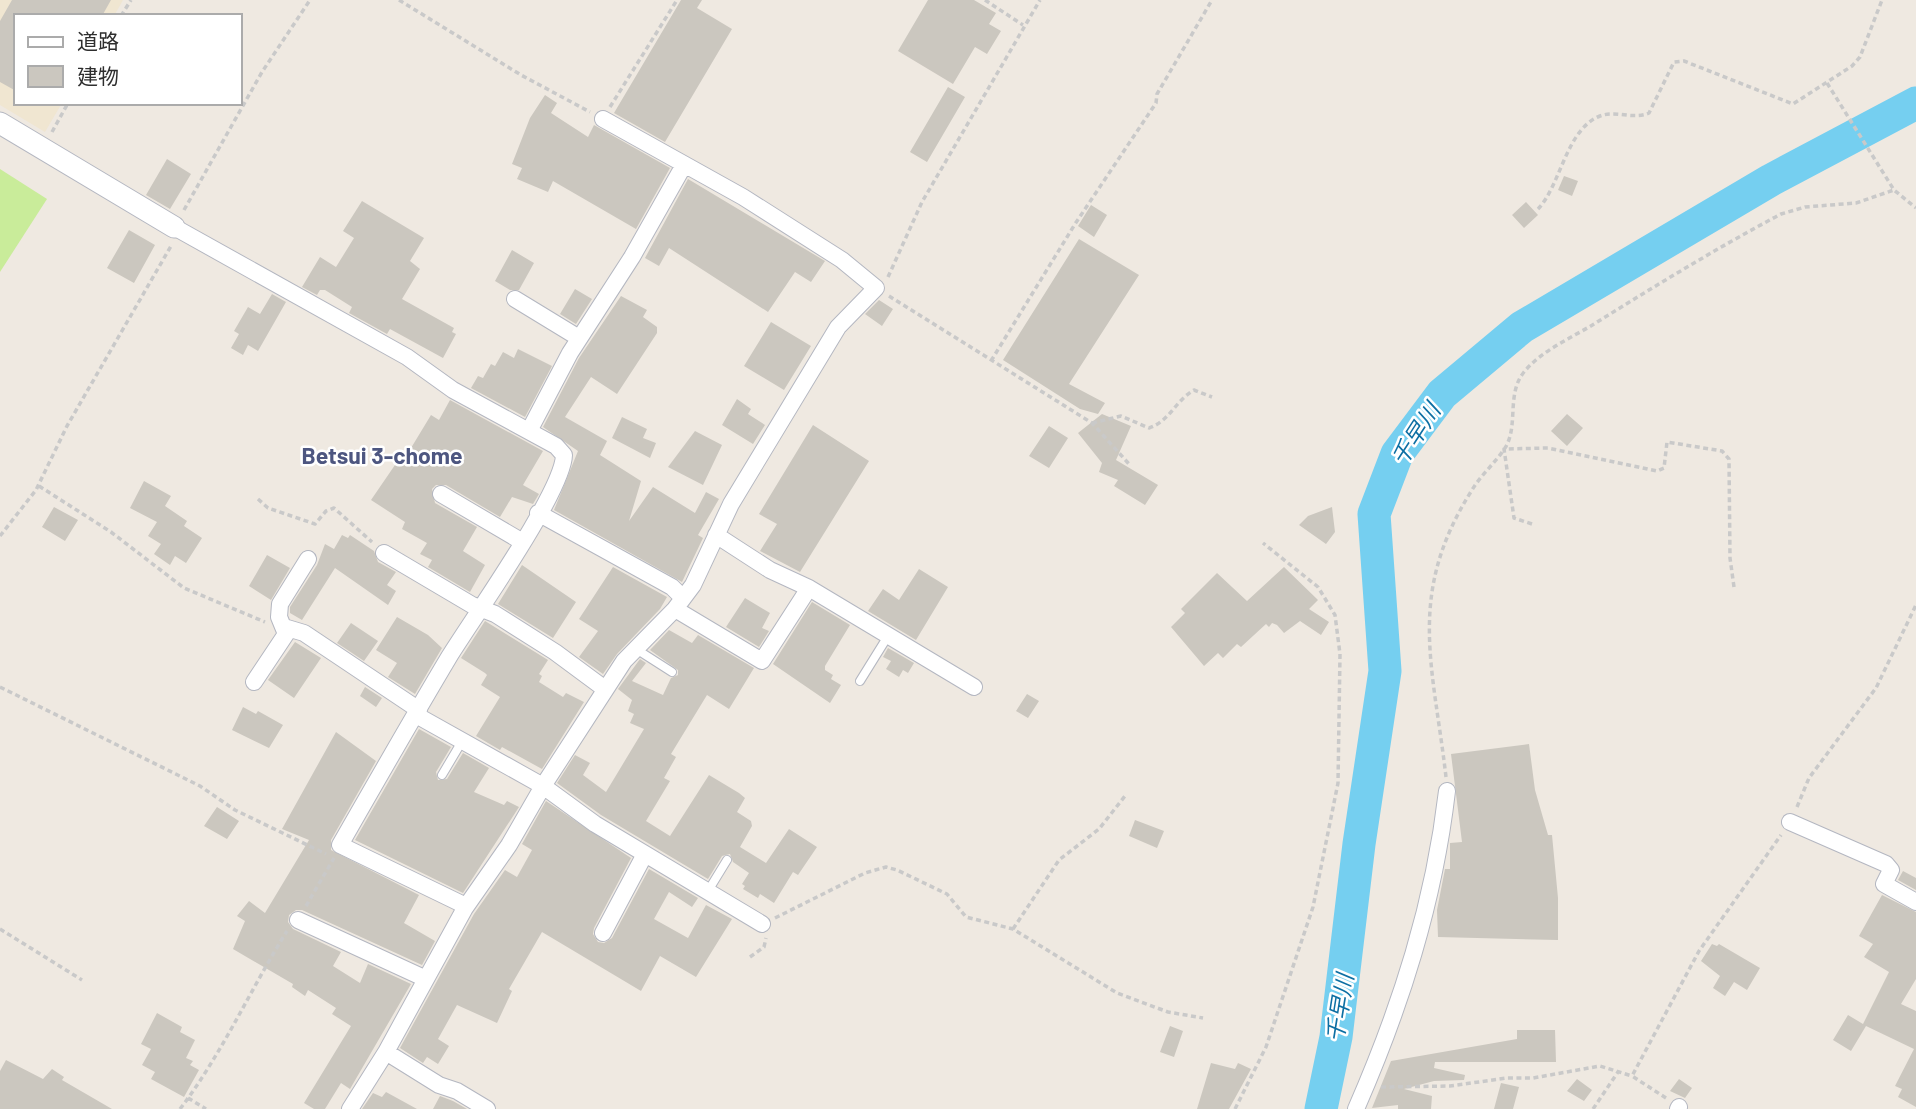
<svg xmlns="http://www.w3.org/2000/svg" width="1916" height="1109" font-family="Barlow,'Noto Sans JP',sans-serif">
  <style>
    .education { fill: #f0e6d1 }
    .pitch { fill: #c9ec9a }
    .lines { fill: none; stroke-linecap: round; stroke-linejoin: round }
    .river { stroke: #75cff0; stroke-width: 33 }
    .building { fill: #cbc7bf }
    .service-casing { stroke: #b4b7c1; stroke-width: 10 }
    .minor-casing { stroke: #b4b7c1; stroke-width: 18 }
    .tertiary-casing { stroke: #b4b7c1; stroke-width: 23 }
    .path { stroke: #c9c9c9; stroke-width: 3.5; stroke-dasharray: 5 3.5; stroke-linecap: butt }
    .service { stroke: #fff; stroke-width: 8 }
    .minor { stroke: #fff; stroke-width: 16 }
    .tertiary { stroke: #fff; stroke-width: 21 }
    .labels { text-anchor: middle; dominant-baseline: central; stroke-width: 5; stroke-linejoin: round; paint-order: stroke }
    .water-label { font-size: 23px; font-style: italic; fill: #0d6fa3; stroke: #fff }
    .neighbourhood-label { font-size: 23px; font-weight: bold; fill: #4d5680; stroke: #fff }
  </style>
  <rect width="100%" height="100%" fill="#efe9e1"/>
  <path class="education" d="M0 0H123L114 16H16V103H62L45 132 0 105Z"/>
  <path class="pitch" d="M0 169 47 199 0 272Z"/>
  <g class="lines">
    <path class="river" d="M1321 1109 1336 1037 1359 844 1385 671 1374 514 1397 454 1442 394 1522 327 1771 180 1916 103"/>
  </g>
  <path class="building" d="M12 0H111L102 16H16V91L0 82V21Z
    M681 0H702L697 8 732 29 665 142 614 113Z
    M928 0H974L996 13 989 24 1001 31 987 54 975 47 953 84 898 51Z
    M948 87 965 97 927 162 910 152Z
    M545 95 557 103 551 113 588 137 594 125 670 168 636 229 553 181 548 192 517 179 522 168 512 164 530 118Z
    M167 159 191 174 170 209 146 195Z
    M1564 176 1578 181 1572 196 1558 190Z
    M688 179 825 261 811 282 795 272 768 312 669 248 659 266 645 258Z
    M362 201 424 238 410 261 420 269 402 299 454 328 452 332 456 334 443 358 390 329 387 334 349 313 352 307 325 290H320L317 295 302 287 320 257 336 267 354 238 343 231Z
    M1526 202 1538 215 1524 228 1512 215Z
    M1091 205 1107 215 1094 237 1078 226Z
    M129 230 155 245 134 283 107 268Z
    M1079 239 1139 275 1069 384 1105 403 1098 414 1080 409 1003 360Z
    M512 250 534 263 519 290H510L495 281Z
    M575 289 592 299 576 324 560 314Z
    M272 294 286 302 258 351 248 345 243 355 231 348 239 334 234 331 248 307 260 314Z
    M621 296 647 310 643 317 657 327V333L617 394 591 377 565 417 607 441 600 455 641 481 629 521 653 487 695 513 706 492 719 499 698 535 703 538 682 582 554 510 578 451 543 427 579 358Z
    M879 300 893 309 882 326 865 314Z
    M771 322 811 346 784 390 744 366Z
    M518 349 552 366 525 417 471 388 478 376 483 378 491 364 495 366 503 352 514 358Z
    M737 399 751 409 748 414 765 425 753 444 722 425Z
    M450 400 543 451 523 485 539 494 533 504 512 497 500 517 446 485H436L432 489 435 503 477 527 463 551 485 565 470 592 428 567 432 560 420 554 427 543 402 529 405 522 371 500 408 446 411 448 431 415 439 420Z
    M1102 414 1131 426 1116 460 1158 485 1145 505 1114 486 1118 480 1099 472 1102 463 1078 433Z
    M1567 414 1583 428 1567 446 1551 431Z
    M622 417 647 429 643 438 656 443 650 458 612 438Z
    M813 425 869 461 800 572 760 551 777 524 759 514Z
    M1049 426 1068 438 1049 468 1029 456Z
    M695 431 722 445 703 485 668 467Z
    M144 481 171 496 165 506 187 521 184 526 202 538 186 563 175 556 170 565 154 554 161 544 148 536 157 522 130 508Z
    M54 507 78 520 65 541 42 527Z
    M1332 507 1335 532 1326 544 1299 525 1308 516Z
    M342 535 348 538 350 535 374 551 378 562 396 572 387 585 396 591 388 605 335 568 302 620 290 613V607L317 565 325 544 334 549Z
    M267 555 290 568 271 600 249 586Z
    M522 565 576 602 553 638 498 604Z
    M613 567 667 597 660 609 617 654 603 674 579 657 598 631 579 619Z
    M1284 567 1318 600 1309 609 1329 622 1321 635 1300 621 1284 633 1277 625 1272 623 1269 627 1266 624 1241 647 1237 644 1223 658 1218 653 1204 666 1171 627 1185 613 1181 609 1217 573 1247 601Z
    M919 569 948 587 916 640 868 611 883 589 899 600Z
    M745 598 770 613 762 628 769 631 759 647 726 627Z
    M812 602 850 625 825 666V670L833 675 831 679 841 685 830 703 773 664Z
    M397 617 428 635 442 648 415 694 388 677 397 663 376 650Z
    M485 621 548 660 539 674 542 676 539 682 563 697 566 693 584 702 542 769 502 747 500 750 476 736 500 697 481 685 487 675 485 673 461 658Z
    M351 623 378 641 364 661 337 643Z
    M669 630 692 643 698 635 754 668 729 709 707 695 671 754 676 757 664 778 670 781 646 821 670 836 709 775 739 793 745 798 737 812 751 821 752 826 740 847 766 863 789 829 817 847 798 875 793 872 774 903 760 894 758 898 743 889 745 886 742 884 749 873 733 862 730 854 722 856 708 879 601 815 557 783 575 755 590 763 583 775 606 792 644 729 630 723 634 714 628 711 632 700 618 689 640 659 646 663 632 681 663 695 671 678 678 675V670L650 650Z
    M295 642 321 658 294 698 268 680Z
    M888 648 914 663 908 673 903 670 899 677 886 669 891 661 883 657Z
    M365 687 382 698 376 707 360 696Z
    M1027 694 1039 701 1028 718 1016 711Z
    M243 707 256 714 258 711 283 725 269 748 232 730Z
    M419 729 451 747 436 772 438 780 447 779 463 753 489 768 474 792 504 805 507 801 519 807 463 893 355 840Z
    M336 732 376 761 331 840V850L419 895 404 923 435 941 422 965 302 910H296L289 915 288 922 293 929 341 952 333 966 360 983 368 964 411 984 350 1089 341 1083 325 1109H314L304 1103 351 1026 332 1014 336 1008 308 990 305 996 292 987 293 984 233 949 245 921 237 916 249 901 265 913 309 840 282 829Z
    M1529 744 1535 790 1548 835H1552L1558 898V940L1438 937 1437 910 1445 869H1450V843L1462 842 1451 754Z
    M546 801 631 858 594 928 593 934 598 942 604 943 612 938 649 869 698 898 692 907 669 892 654 919 688 938 706 905 732 919 696 977 660 956 641 991 542 932 509 989 512 991 497 1023 457 1005 438 1039 449 1046 438 1064 427 1057 423 1063 400 1048 474 914 505 870 517 877 532 850 522 844Z
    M217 807 239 821 227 839 204 826Z
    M1135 820 1164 831 1157 848 1129 836Z
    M1903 871 1916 878V890L1898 880Z
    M1882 895 1916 912V979L1901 1004 1916 1011V1107L1898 1097 1902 1089 1895 1086 1914 1049 1866 1026 1851 1051 1833 1040 1848 1015 1863 1024 1889 972 1864 957 1873 944 1859 936Z
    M1712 944 1717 946 1719 944 1760 968 1747 990 1734 982 1725 996 1713 988 1720 976 1701 961Z
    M157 1013 182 1027 180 1032 195 1040 186 1058 193 1061 190 1065 199 1070 184 1097 151 1079 155 1072 142 1065 151 1049 141 1044Z
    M1170 1026 1183 1031 1174 1057 1160 1052Z
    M1517 1030H1555L1556 1062H1435L1434 1068 1465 1075 1464 1080 1434 1081 1404 1089 1432 1096 1431 1109H1398V1105L1372 1108 1391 1061 1517 1039Z
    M6 1060 43 1079 52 1069 64 1077 62 1080 112 1109H0V1071Z
    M1211 1063 1235 1069 1238 1063 1251 1069 1229 1109H1197Z
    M1577 1079 1592 1090 1584 1101 1567 1091Z
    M1679 1079 1692 1088 1685 1098 1670 1091Z
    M1501 1083 1519 1087 1513 1109H1494Z
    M386 1092 417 1109H362L373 1093 382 1097Z
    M440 1096 453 1101 467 1109H433Z"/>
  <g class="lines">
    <g class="service-casing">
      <path id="service" d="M636 649 672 672
        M860 681 888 636
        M442 775 461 743
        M708 891 727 860"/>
    </g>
    <g class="minor-casing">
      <path id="minor" d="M174 227 407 357 453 390 556 446 564 455C563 492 473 618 449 657 412 719 376 782 340 845L466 906
        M515 299 579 338
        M529 431 570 353 632 257 684 165
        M441 494 521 541
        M538 513 672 587 683 598
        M716 535 770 570 809 588 974 687
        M384 553 472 605 495 614 555 652 605 689
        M675 609 762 661 809 588
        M284 627 304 633 419 710
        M254 682 286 634 279 617 280 604 308 559
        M416 715 543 786 595 824 762 924
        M1790 822 1886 864 1891 870 1884 884 1916 902
        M298 920 424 978
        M603 933 645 854
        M386 1052 439 1085 457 1091 487 1109
        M350 1109 386 1052 465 908 509 845 543 786 624 661 675 609 693 585 731 504 838 327 876 288 842 260 743 197 603 119
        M1356 1109C1401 1006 1434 903 1447 791
        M1678 1109 1679 1107"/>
    </g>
    <g class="tertiary-casing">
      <path id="tertiary" d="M0 123 174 227"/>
    </g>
    <path class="path" d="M399 0 521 75 590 112
      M985 0 1023 25
      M121 16 131 0
      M1827 83 1894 190 1916 208
      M610 107 677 0
      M52 132 68 103
      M1538 209C1561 185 1566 129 1600 116 1616 110 1634 120 1649 113L1674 62 1684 61 1793 104 1852 66 1860 57 1882 0
      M184 210 262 72 310 0
      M888 277 922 202 1040 0
      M889 296 1092 423 1129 464
      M991 361 1075 224 1156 103 1157 94 1212 0
      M1092 423 1121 416 1149 428C1170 421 1175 401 1194 390L1212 397
      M39 486 111 532 184 588 265 622
      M258 499 268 508 315 524 326 511 334 508 372 542
      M1532 524 1514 518 1504 449 1548 448 1657 471 1664 468 1667 442 1722 451 1729 459 1730 558 1734 587
      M0 536 36 490 67 426 171 246
      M0 687 200 786 235 810 326 854
      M1446 777C1433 664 1406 594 1472 490 1481 475 1495 463 1505 448 1519 426 1506 394 1524 372 1541 351 1571 338 1594 324 1655 286 1717 248 1781 214L1805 207 1856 203 1894 190
      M1797 807 1809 778 1876 688 1916 605
      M306 906 334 858
      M775 918 865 873 886 867 897 870 947 894 966 917 1013 929 1117 993 1168 1012 1203 1018
      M0 929 82 980
      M1013 929 1059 860 1099 829 1125 796
      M750 957 764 947 766 938
      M1381 1087 1450 1086 1507 1078H1533L1600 1066 1632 1076
      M188 1098 206 1109
      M1666 1098 1632 1076 1699 951 1781 835
      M180 1109C222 1054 250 990 287 931
      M1235 1109 1266 1047 1313 907 1338 783 1340 654 1335 615 1318 587 1263 543
      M1593 1109 1618 1072"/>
    <use href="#service" class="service"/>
    <use href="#minor" class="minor"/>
    <use href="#tertiary" class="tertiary"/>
  </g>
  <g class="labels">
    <g class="water-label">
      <text transform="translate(1415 434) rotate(-57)">千早川</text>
      <text transform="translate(1339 1008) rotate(-81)">千早川</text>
    </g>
    <g class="neighbourhood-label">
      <text x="382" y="455">Betsui 3-chome</text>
    </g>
  </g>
  <rect x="14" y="14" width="228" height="91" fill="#ffffff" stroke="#ababab" stroke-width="2"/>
  <rect x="28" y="37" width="35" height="10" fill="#ffffff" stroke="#ababab" stroke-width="2"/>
  <text x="77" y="49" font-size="21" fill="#2e2e2e">道路</text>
  <rect x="28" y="66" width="35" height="21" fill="#cbc7bf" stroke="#ababab" stroke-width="2"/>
  <text x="77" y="84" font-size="21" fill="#2e2e2e">建物</text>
</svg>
